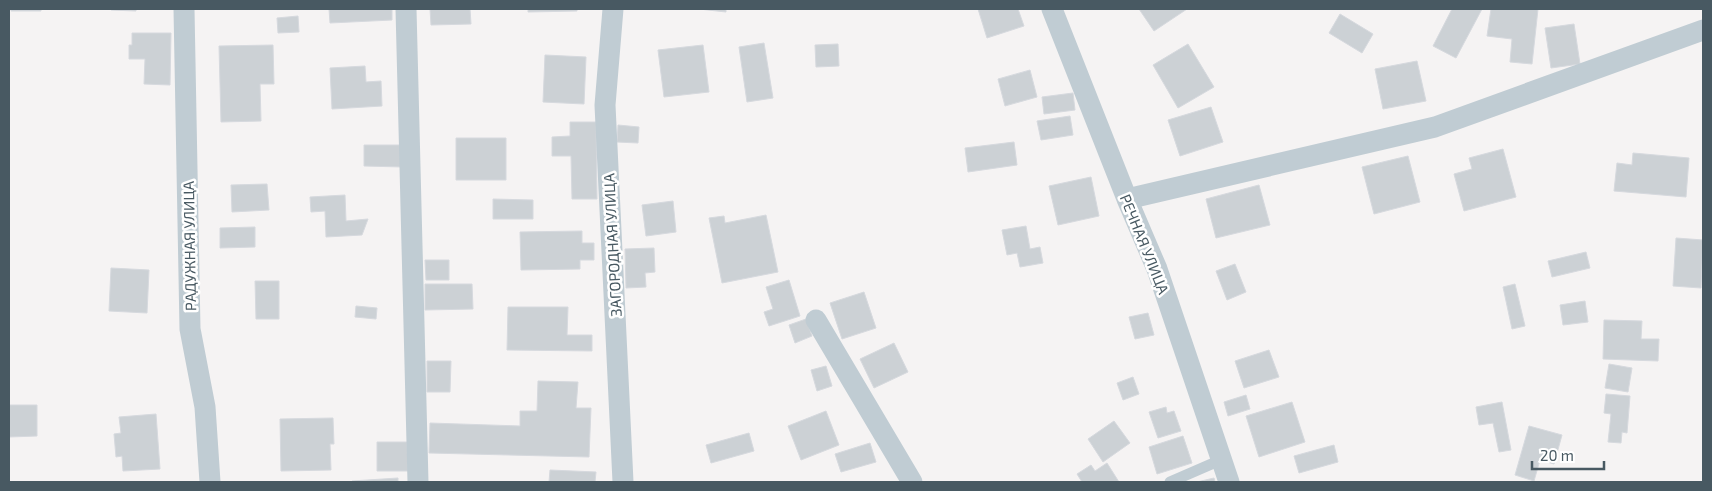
<svg xmlns="http://www.w3.org/2000/svg" width="1712" height="491" font-family="'Exo 2',sans-serif">
  <style>
    .building { fill: #ccd1d5; stroke: #d6d9de }
    .lines { fill: none; stroke-linecap: round; stroke-linejoin: round }
    .service { stroke: #c0ccd3; stroke-width: 11 }
    .minor { stroke: #c0ccd3; stroke-width: 21 }
    .labels { text-anchor: middle; dominant-baseline: central; stroke-width: 5; stroke-linejoin: round; paint-order: stroke }
    .street-label { font-size: 15px; fill: #485962; stroke: #fff }
  </style>
  <rect width="100%" height="100%" fill="#f5f3f3"/>
  <path class="building" d="M11 9H41V11H11Z
    M111 9H136V11L111 10Z
    M329 9H392V20L330 23Z
    M430 9H470L471 24 431 25Z
    M528 9H577V11L528 12Z
    M699 9H726V12Z
    M978 9H1018L1024 26 987 38Z
    M1139 9H1187L1154 31Z
    M1452 9H1482L1456 58 1433 46Z
    M1491 9H1538L1532 64 1510 62 1512 39 1487 36Z
    M1340 14 1373 34 1362 53 1329 33Z
    M298 16 299 32 278 33 277 18Z
    M1574 24 1580 64 1551 68 1545 28Z
    M132 33H171L170 85 144 84 145 59H129V45H132Z
    M764 43 773 98 747 102 739 47Z
    M838 44 839 66 816 67 815 45Z
    M1188 44 1214 87 1178 108 1153 65Z
    M273 45 274 84H260L261 121 221 122 219 46Z
    M703 45 709 92 664 97 658 50Z
    M545 55 586 57 584 104 543 102Z
    M1417 61 1426 101 1383 109 1375 69Z
    M365 66 366 82 381 81 382 106 332 109 330 68Z
    M1030 70 1037 97 1005 106 998 79Z
    M1073 93 1075 110 1044 114 1042 97Z
    M1211 107 1223 142 1180 156 1168 120Z
    M1070 116 1073 135 1041 140 1037 121Z
    M570 122H596L597 199H572L571 156H552V137L570 136Z
    M618 125 639 127 638 143 617 142Z
    M456 138H506V180H456Z
    M1014 142 1017 165 968 172 965 148Z
    M364 145H403V167L364 166Z
    M1503 149 1516 197 1464 211 1454 174 1472 169 1469 158Z
    M1633 153 1689 158 1686 197 1614 191 1617 163 1632 165Z
    M1408 156 1420 202 1374 214 1362 167Z
    M1091 177 1099 216 1058 225 1049 186Z
    M267 184 269 210 232 212 231 185Z
    M1259 185 1270 225 1216 238 1206 199Z
    M345 195 346 221 368 219 362 235 326 237 325 211 311 212 310 197Z
    M493 199 533 200V219H493Z
    M673 201 676 232 646 236 642 205Z
    M766 215 778 272 722 283 709 218 724 216 725 223Z
    M1026 226 1030 249 1040 247 1043 263 1020 267 1017 253 1007 255 1002 230Z
    M255 227V247L220 248V228Z
    M582 231V243H594V260H580V269L521 270 520 232Z
    M1676 238 1703 240 1701 288 1673 286Z
    M654 248 655 272 645 273 646 287 626 288 625 249Z
    M1586 252 1590 268 1552 277 1548 261Z
    M425 260H449V280H426Z
    M1235 264 1246 292 1227 300 1216 271Z
    M111 268 149 270 147 313 109 311Z
    M789 280 800 316 769 326 764 312 773 309 766 287Z
    M255 281H279V319H256Z
    M425 284H472L473 309 425 310Z
    M1515 284 1525 326 1512 329 1503 287Z
    M864 292 876 328 842 339 830 303Z
    M1585 301 1588 322 1563 325 1560 305Z
    M356 306 377 308 376 319 355 317Z
    M508 307H568L567 335H592V351L507 350Z
    M1148 313 1154 335 1135 339 1129 317Z
    M806 319 812 336 795 343 789 325Z
    M1604 320 1642 321 1641 339H1659L1658 361 1603 359Z
    M894 343 908 372 874 388 860 359Z
    M1269 350 1279 377 1244 388 1235 361Z
    M427 361H451L450 392H427Z
    M1609 364 1632 368 1628 392 1605 388Z
    M826 366 832 386 817 391 811 370Z
    M1133 377 1139 394 1123 400 1117 383Z
    M538 381 578 382 576 408H591L589 457 429 453 430 423 520 426V411H537Z
    M1606 394 1630 396 1627 433 1622 432 1621 443 1608 442 1611 414 1604 413Z
    M1246 395 1250 409 1228 416 1224 402Z
    M1292 402 1305 442 1259 457 1246 416Z
    M1502 402 1511 450 1499 452 1493 423 1479 425 1476 407Z
    M9 405H37V436L9 437Z
    M1166 407 1167 413 1174 411 1181 431 1158 438 1149 412Z
    M826 411 839 445 801 460 788 426Z
    M156 414 160 469 123 471 122 456 116 457 114 434 121 433 119 417Z
    M333 418 334 444H330L331 470 281 471 280 419Z
    M1114 421 1130 443 1103 462 1088 439Z
    M1529 426 1562 435 1554 464 1540 460 1534 481 1515 475Z
    M749 433 754 451 711 463 706 445Z
    M1183 436 1192 463 1157 474 1149 447Z
    M377 442H407L408 471H377Z
    M870 443 876 462 841 472 835 454Z
    M1334 445 1338 462 1299 473 1294 456Z
    M1107 463 1119 482H1082L1077 474 1091 465 1095 471Z
    M550 470 596 472 595 482H549Z
    M398 478V482H352V481Z
    M1214 478 1215 482H1197Z"/>
  <g class="lines">
    <path class="service" d="M1170 482 1223 459"/>
    <path class="minor" d="M184 9 190 329 205 407 210 482
      M406 9 418 482
      M613 9 605 105 623 482
      M1052 9 1127 199 1157 269 1229 482
      M1127 199 1435 127 1703 30
      M816 320 912 482"/>
  </g>
  <g class="labels">
    <g class="street-label">
      <text transform="translate(1145 244) rotate(68)">РЕЧНАЯ УЛИЦА</text>
      <text transform="translate(612 245) rotate(-93)">ЗАГОРОДНАЯ УЛИЦА</text>
      <text transform="translate(189 246) rotate(-91)">РАДУЖНАЯ УЛИЦА</text>
    </g>
  </g>
  <rect width="1712" height="491" fill="none" stroke="#485962" stroke-width="20"/>
  <path d="M1532 461v8h72v-8" fill="none" stroke="#485962" stroke-width="2.5"/>
  <text x="1540" y="461" font-size="15" fill="#485962" stroke="#ffffff" stroke-width="4" paint-order="stroke">20 m</text>
</svg>
